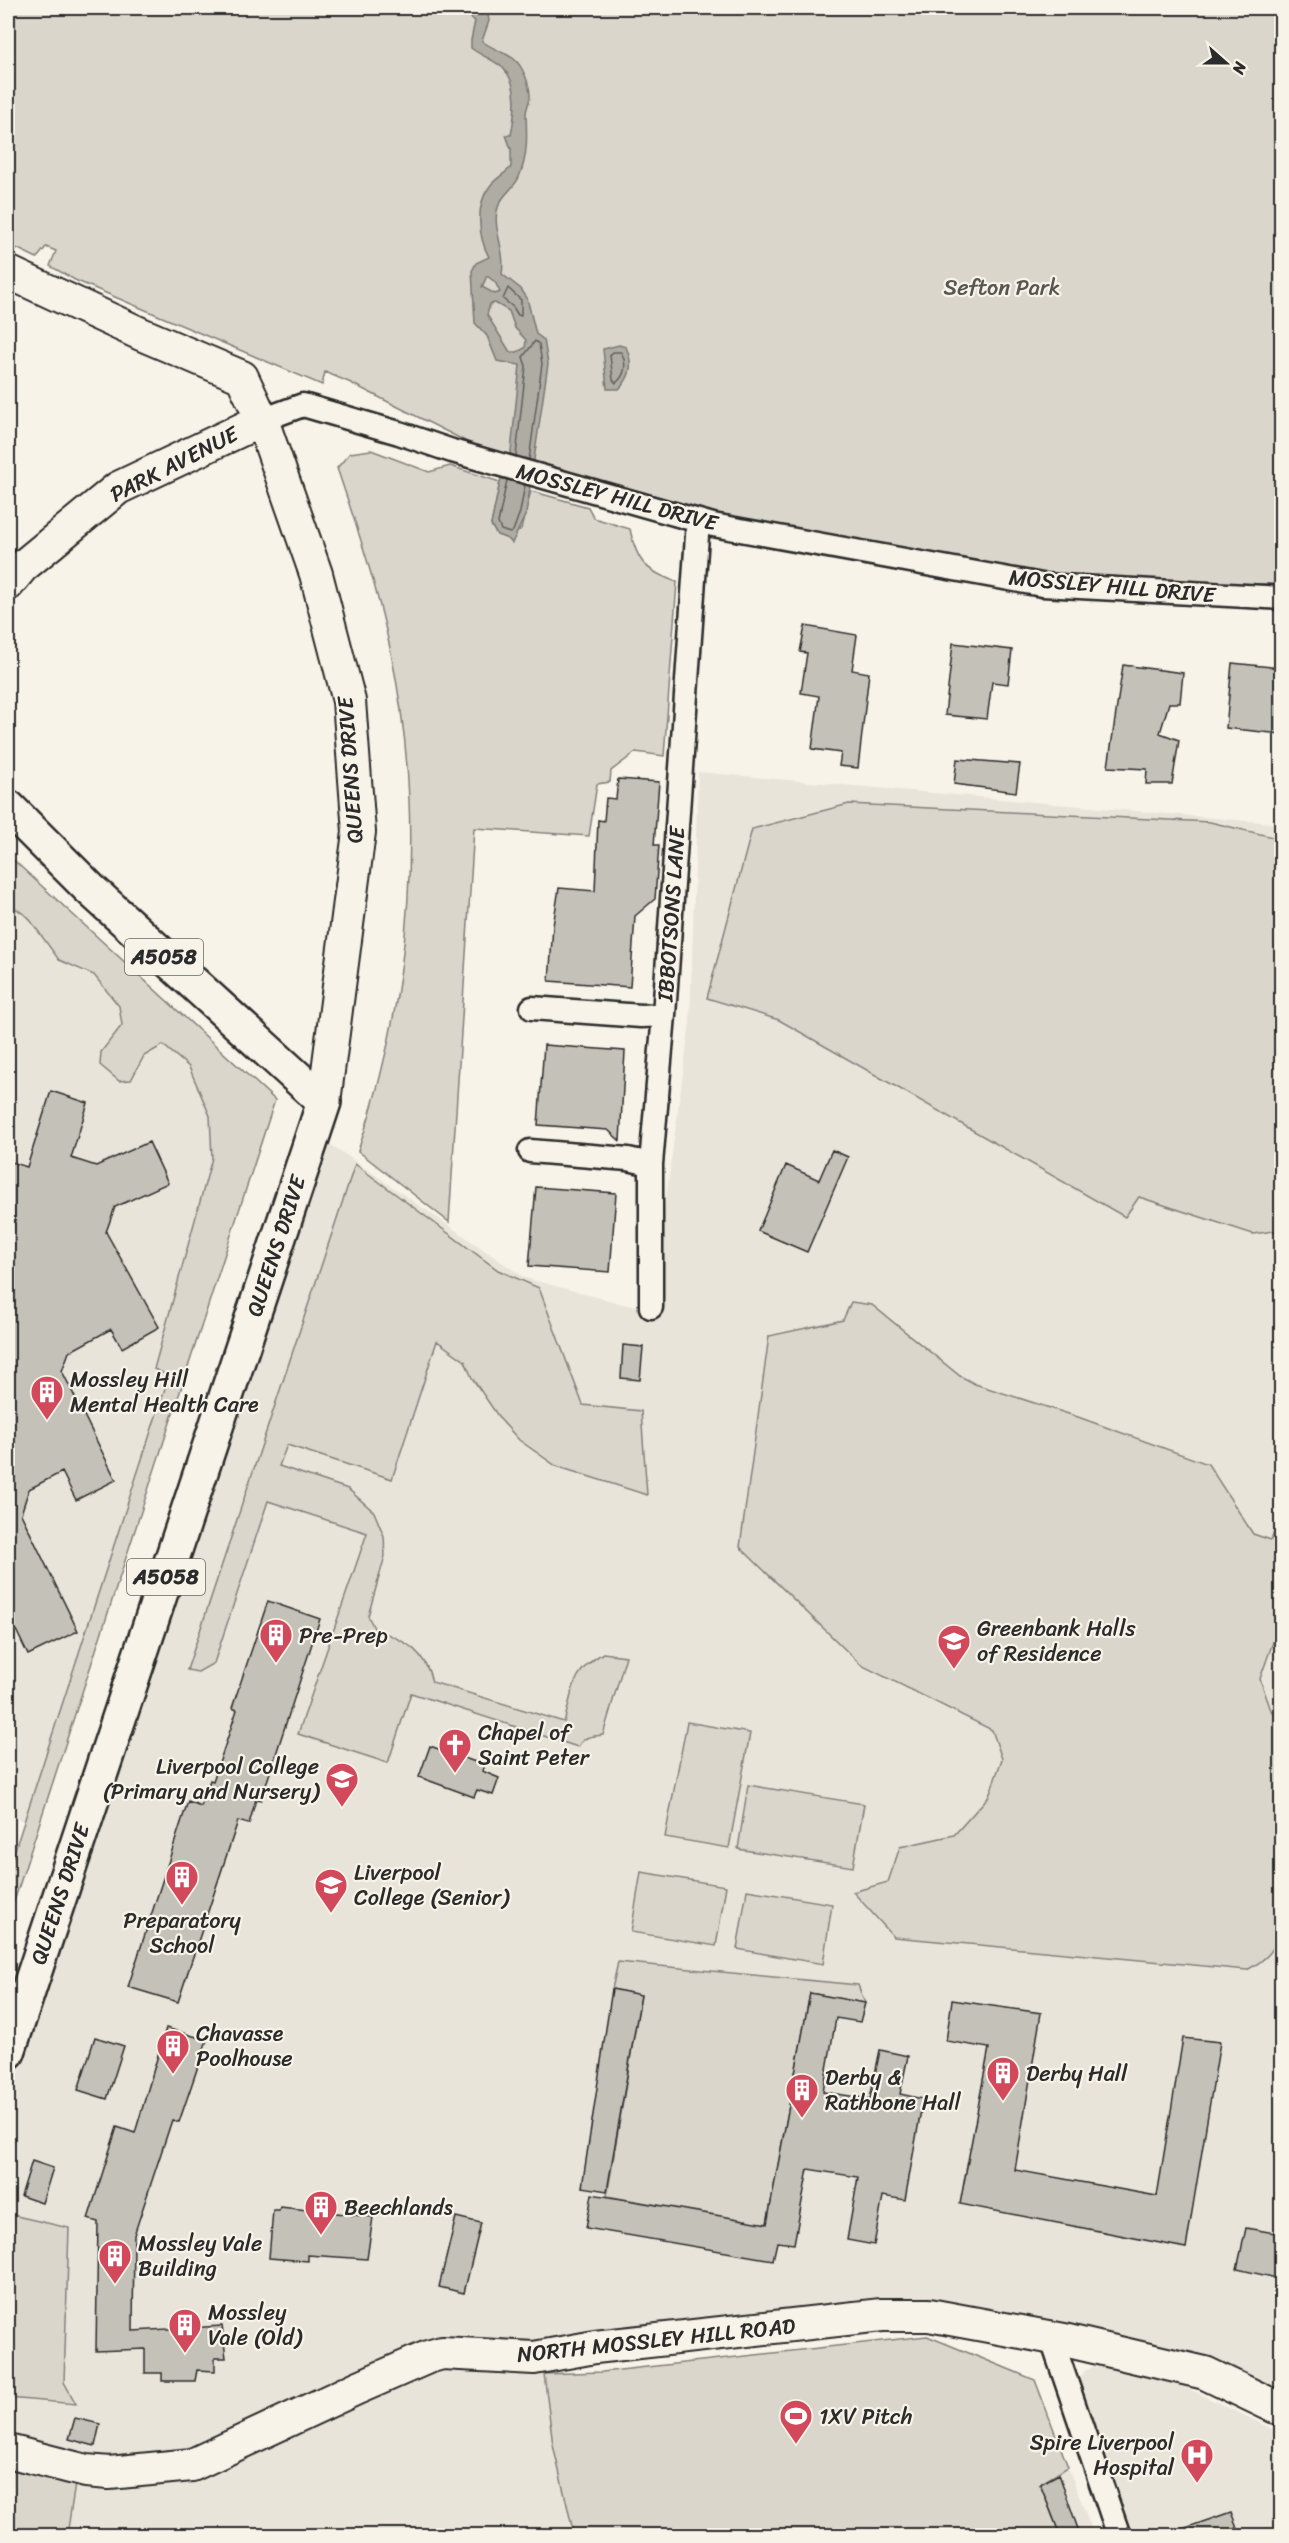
<svg xmlns="http://www.w3.org/2000/svg" width="1289" height="2543" font-family="Sriracha,sans-serif">
  <style>
    .built { fill: #e8e4da }
    .green { fill: #dad6cc; stroke: #82807c; stroke-width: 1.5 }
    .water { fill: #afaca4; stroke: #7a7874; stroke-width: 1.5; fill-rule: evenodd }
    .lines { fill: none; stroke-linecap: round; stroke-linejoin: round }
    .shore { stroke: #605f5b; stroke-width: 1.5 }
    .building { fill: #c4c1b9; stroke: #2b2b2b; stroke-width: 1.5 }
    .street-casing { stroke: #2b2b2b; stroke-width: 27 }
    .secondary-casing { stroke: #2b2b2b; stroke-width: 36 }
    .primary-casing { stroke: #2b2b2b; stroke-width: 38 }
    .street { stroke: #f7f3e8; stroke-width: 22 }
    .secondary { stroke: #f7f3e8; stroke-width: 32 }
    .primary { stroke: #f7f3e8; stroke-width: 33 }
    .labels { text-anchor: middle; dominant-baseline: central; stroke-width: 4.5; stroke-linejoin: round; paint-order: stroke }
    .shield { fill: #f7f3e8; stroke: #686764; stroke-width: 1.5 }
    .shield-label { font-size: 21px; font-weight: bold; fill: #2b2b2b }
    .park-label { font-size: 22px; fill: #575653; stroke: #f7f3e8 }
    .street-label { font-size: 22px; fill: #2b2b2b; stroke: #f7f3e8 }
    .poi-label { font-size: 22px; fill: #2b2b2b; stroke: #f7f3e8; text-anchor: start }
  </style>
  <rect width="100%" height="100%" fill="#f7f3e8"/>
  <filter id="ink" filterUnits="userSpaceOnUse"><feTurbulence type="fractalNoise" baseFrequency=".0167" numOctaves="2"/><feDisplacementMap in="SourceGraphic" scale="12" xChannelSelector="R" yChannelSelector="G"/><feConvolveMatrix kernelMatrix="1 2 1 2 8 2 1 2 1" color-interpolation-filters="sRGB"/></filter>
  <g filter="url(#ink)">
    <path class="built" d="M698 772 1281 824V2410L929 2315 565 2353 530 2375 602 2372 927 2336 1035 2380 1094 2535 8 2536V2052L314 1133 525 1278 627 1305 651 1307 690 1022Z
      M8 855 275 1100 37 1826 8 1815Z
      M1094 2366 1141 2370 1183 2386 1281 2433V2535H1130L1080 2396V2378L1085 2371Z"/>
    <path class="green" d="M8 8H1281V584L1070 583 741 522 481 449 351 383 325 372 322 385 75 280 50 266 56 251 46 247 37 258 8 244Z
      M371 450 429 472 450 466 500 482 491 525 497 535 508 539 521 529 531 491 588 507 594 518 630 529C637 563 646 571 677 582L664 756 636 752 611 771 610 782 597 784 589 836 474 828 449 1222 358 1151C413 991 425 813 390 648 377 587 357 527 337 468L350 453Z
      M849 804 1210 822 1281 839V1230L1253 1234 1139 1197 1125 1217 779 1020 707 998 752 829Z
      M8 855 275 1100 8 1920V1871L169 1376 154 1369 212 1158 210 1116 189 1067 163 1045 144 1056 131 1080 119 1081 100 1065 101 1052 122 1025 119 1006 94 975 59 960 28 917 8 903Z
      M355 1164 498 1270 539 1288 583 1405 641 1411 647 1495 556 1466 519 1440 500 1419 472 1378 465 1361 437 1341 392 1479 287 1445 279 1466 348 1489 374 1512 384 1536 385 1556 368 1616 374 1628C403 1641 424 1647 432 1682L564 1722C574 1689 570 1673 603 1653L626 1656 603 1735C591 1736 584 1736 578 1747L411 1693 388 1763 298 1734 367 1533 268 1501 214 1663 198 1672 187 1670Z
      M851 1302 872 1305 960 1376 975 1384 1078 1417 1208 1464 1253 1534 1271 1540 1281 1515V1619L1260 1679 1272 1713 1281 1708 1282 1926C1275 1950 1269 1958 1247 1970L894 1937 853 1892 888 1882 900 1847 954 1835 989 1796 1002 1759 992 1730 861 1665 740 1547 769 1336 843 1320Z
      M687 1722 750 1733 729 1848 665 1837Z
      M748 1785 864 1804 853 1867 738 1849Z
      M641 1872 726 1886 716 1946 631 1932Z
      M747 1890 832 1904 823 1964 737 1949Z
      M618 1962 858 1985 865 2003 810 1993 767 2224 607 2196 641 1995 612 1989Z
      M12 2215 69 2228 64 2382 76 2404 8 2398V2264Z
      M927 2336 1035 2380 1068 2467 1040 2484 1060 2535H574L553 2445 544 2374 602 2372Z
      M16 2468 75 2484 67 2535H13L8 2511V2470Z"/>
    <path class="water" d="M459 8H487L489 21 482 41C492 49 505 52 514 59 523 66 530 85 530 96 530 102 526 108 526 114 527 136 528 156 519 177 514 189 500 196 497 211 493 231 506 250 502 274L521 289 527 298 536 334 544 340 548 364 526 514 512 543 508 539 497 535 491 525 500 482 511 451 520 365 497 361 487 336 475 323 472 271 476 263 489 257C478 237 475 205 490 186 496 178 505 174 511 167V149L506 135H511C515 114 520 85 503 68 495 60 481 56 471 48V40L475 21ZM487 276 495 282 500 292 495 294 482 287ZM495 303 509 311 515 328 526 340 525 348 517 352H510L487 315 490 304Z
      M619 345 626 347C633 363 632 376 619 389H607L603 349Z"/>
    <g class="lines">
      <path class="shore" d="M508 288 521 300V316L518 315 513 307 503 299Z
        M613 352H621C627 363 626 375 616 383L613 380 610 355Z
        M516 456 526 366 523 357 535 341 539 344 542 364 529 460
        M507 480 498 523 501 530 510 533 513 531 520 512 525 485"/>
    </g>
    <path class="building" d="M805 626 857 635 852 670 869 673 858 768 839 766 841 753 812 749 819 696 801 693 807 653 800 652Z
      M953 643 1012 650 1008 684 992 682 987 719 945 715Z
      M1232 663 1281 668V734L1226 728Z
      M1123 665 1183 673 1180 703H1169L1160 733 1179 740 1172 784H1146L1147 769 1108 767Z
      M957 759 1020 764 1016 792 954 784Z
      M618 779 659 782 654 845H659L655 899 635 916 630 987 549 981 553 926 559 888 595 891 598 820 604 821 606 798 616 799Z
      M544 1045 625 1051 620 1141 608 1130 538 1125Z
      M51 1091 88 1103 71 1158 96 1166 149 1142 168 1183 115 1207 106 1232 159 1327 122 1348 111 1329 69 1352 62 1371 116 1480 76 1500 62 1472 29 1489 21 1514 78 1631 28 1655 16 1630 8 1634V1161L27 1167Z
      M832 1150 848 1157 807 1252 758 1231 786 1165 819 1180Z
      M536 1187 616 1193 610 1272 529 1266Z
      M623 1345 643 1347 640 1380 621 1378Z
      M268 1601 320 1619 261 1800 256 1799 249 1824 238 1821 178 2002 128 1987 188 1801 201 1806 210 1780 213 1781 237 1710 232 1708Z
      M430 1746 484 1765 482 1771 499 1778 493 1795 477 1790 474 1797 419 1777Z
      M612 1989 641 1995 607 2191 582 2187Z
      M810 1993 865 2003 860 2022 836 2018 823 2092 870 2099 880 2050 908 2056 900 2094 923 2099 905 2200 883 2196 874 2245 847 2240 858 2177 808 2169 794 2244 777 2242 773 2260 586 2228 592 2194 767 2224Z
      M952 2000 1041 2013 1015 2170 1157 2196 1183 2038 1220 2042 1186 2248 960 2204 989 2048 946 2041Z
      M166 2028 207 2040 179 2122 172 2120 134 2235 133 2331 222 2326 226 2358H215V2371L197 2370 195 2381H162V2373H145V2349L96 2351 98 2222 88 2219 117 2127 135 2133Z
      M95 2037 124 2046 107 2099 78 2090Z
      M32 2161 53 2168 42 2203 21 2196Z
      M280 2207 373 2217 367 2259 308 2255V2261L269 2258 273 2210H279Z
      M456 2217 481 2223 464 2293 439 2287Z
      M1246 2228 1281 2234V2279L1237 2269Z
      M75 2418 100 2424 95 2446 69 2439Z
      M1059 2474 1080 2535H1060L1040 2484Z
      M1231 2512 1240 2535H1171V2533Z"/>
    <g class="lines">
      <g class="street-casing">
        <path id="street" d="M262 420 303 405 399 433 452 451 713 525 1042 585 1282 598
          M532 1008 641 1016 664 1015
          M530 1151 628 1159 651 1164
          M651 1307V1164L664 1015 698 521
          M1052 2340 1119 2536"/>
      </g>
      <g class="secondary-casing">
        <path id="secondary" d="M8 272 141 334 242 377 262 420 316 574 349 701 359 832 324 1102
          M8 584 22 567 118 488 262 420
          M8 2451 86 2471 109 2473 192 2465 357 2388 428 2357 442 2353 534 2358 595 2347 882 2315H929L1064 2340 1205 2373 1282 2410"/>
      </g>
      <g class="primary-casing">
        <path id="primary" d="M8 807 90 889 324 1102 8 2052"/>
      </g>
      <use href="#street" class="street"/>
      <use href="#secondary" class="secondary"/>
      <use href="#primary" class="primary"/>
    </g>
  </g>
  <defs>
    <g id="building-pin" transform="scale(1.725)"><path d="M0 17L-7.5 6A9.5 9.5 0 1 1 7.5 6Z" fill="#d1495b" stroke="#f7f3e8"/><path d="M-4-6H4V6H1V3H-1V6H-4ZM-2.5-4.3h1.7v1.8h-1.7ZM.8-4.3h1.7v1.8H.8ZM-2.5-1h1.7V.8h-1.7ZM.8-1h1.7V.8H.8Z" fill="#fff"/></g>
    <g id="university-pin" transform="scale(1.725)"><path d="M0 17L-7.5 6A9.5 9.5 0 1 1 7.5 6Z" fill="#d1495b" stroke="#f7f3e8"/><path d="M0-5L7-2L0 1L-7-2ZM-4 1L0 2.5L4 1V4Q0 6-4 4Z" fill="#fff"/></g>
    <g id="church-pin" transform="scale(1.725)"><path d="M0 17L-7.5 6A9.5 9.5 0 1 1 7.5 6Z" fill="#d1495b" stroke="#f7f3e8"/><path d="M-1.2-6h2.4v3.5h3.3v2.4h-3.3V6h-2.4V-.1h-3.3v-2.4h3.3Z" fill="#fff"/></g>
    <g id="school-pin" transform="scale(1.725)"><path d="M0 17L-7.5 6A9.5 9.5 0 1 1 7.5 6Z" fill="#d1495b" stroke="#f7f3e8"/><path d="M0-5L7-2L0 1L-7-2ZM-4 1L0 2.5L4 1V4Q0 6-4 4Z" fill="#fff"/></g>
    <g id="stadium-pin" transform="scale(1.725)"><path d="M0 17L-7.5 6A9.5 9.5 0 1 1 7.5 6Z" fill="#d1495b" stroke="#f7f3e8"/><path d="M0-5a6.5 5 0 1 0 0 10a6.5 5 0 1 0 0-10ZM-3.5-1.8h7v3.6h-7Z" fill="#fff"/></g>
    <g id="hospital-pin" transform="scale(1.725)"><path d="M0 17L-7.5 6A9.5 9.5 0 1 1 7.5 6Z" fill="#d1495b" stroke="#f7f3e8"/><path d="M-5-5h3v3.5h4V-5h3V5h-3V1.5h-4V5h-3Z" fill="#fff"/></g>
  </defs>
  <g fill-rule="evenodd">
    <use href="#building-pin" x="47" y="1392"/>
    <use href="#building-pin" x="276" y="1635"/>
    <use href="#university-pin" x="954" y="1641"/>
    <use href="#church-pin" x="455" y="1745"/>
    <use href="#school-pin" x="342" y="1779"/>
    <use href="#building-pin" x="182" y="1877"/>
    <use href="#school-pin" x="331" y="1885"/>
    <use href="#building-pin" x="173" y="2046"/>
    <use href="#building-pin" x="1003" y="2073"/>
    <use href="#building-pin" x="802" y="2090"/>
    <use href="#building-pin" x="321" y="2207"/>
    <use href="#building-pin" x="115" y="2256"/>
    <use href="#building-pin" x="185" y="2325"/>
    <use href="#stadium-pin" x="796" y="2416"/>
    <use href="#hospital-pin" x="1197" y="2455"/>
  </g>
  <g class="labels">
    <g class="shield">
      <rect x="125" y="939" width="78" height="36" rx="4.5"/>
      <rect x="127" y="1559" width="78" height="36" rx="4.5"/>
    </g>
    <g class="shield-label">
      <text x="164" y="957">A5058</text>
      <text x="166" y="1577">A5058</text>
    </g>
    <g class="park-label">
      <text x="1002" y="287">Sefton Park</text>
    </g>
    <g class="street-label">
      <text transform="translate(174 464) rotate(-27)">PARK AVENUE</text>
      <text transform="translate(617 497) rotate(15)">MOSSLEY HILL DRIVE</text>
      <text transform="translate(1112 586) rotate(5)">MOSSLEY HILL DRIVE</text>
      <text transform="translate(350 770) rotate(-94)">QUEENS DRIVE</text>
      <text transform="translate(671 914) rotate(-86)">IBBOTSONS LANE</text>
      <text transform="translate(276 1246) rotate(-72)">QUEENS DRIVE</text>
      <text transform="translate(60 1894) rotate(-72)">QUEENS DRIVE</text>
      <text transform="translate(656 2340) rotate(-6)">NORTH MOSSLEY HILL ROAD</text>
    </g>
    <g class="poi-label">
      <text x="70" y="1379">Mossley Hill<tspan x="70" dy="25">Mental Health Care</tspan></text>
      <text x="977" y="1628">Greenbank Halls<tspan x="977" dy="25">of Residence</tspan></text>
      <text x="299" y="1635">Pre-Prep</text>
      <text x="478" y="1732">Chapel of<tspan x="478" dy="25">Saint Peter</tspan></text>
      <text x="319" y="1766" text-anchor="end">Liverpool College<tspan x="319" dy="25">(Primary and Nursery)</tspan></text>
      <text x="354" y="1872">Liverpool<tspan x="354" dy="25">College (Senior)</tspan></text>
      <text x="182" y="1920" text-anchor="middle">Preparatory<tspan x="182" dy="25">School</tspan></text>
      <text x="196" y="2033">Chavasse<tspan x="196" dy="25">Poolhouse</tspan></text>
      <text x="1026" y="2073">Derby Hall</text>
      <text x="825" y="2077">Derby &amp;<tspan x="825" dy="25">Rathbone Hall</tspan></text>
      <text x="344" y="2207">Beechlands</text>
      <text x="138" y="2243">Mossley Vale<tspan x="138" dy="25">Building</tspan></text>
      <text x="208" y="2312">Mossley<tspan x="208" dy="25">Vale (Old)</tspan></text>
      <text x="819" y="2416">1XV Pitch</text>
      <text x="1174" y="2442" text-anchor="end">Spire Liverpool<tspan x="1174" dy="25">Hospital</tspan></text>
    </g>
  </g>
  <rect width="1289" height="2543" fill="none" stroke="#f7f3e8" stroke-width="30"/>
  <rect x="15" y="15" width="1259" height="2513" fill="none" stroke="#2b2b2b" stroke-width="2" filter="url(#ink)"/>
  <g transform="translate(1226 63) rotate(111)" stroke="#f7f3e8" stroke-width="4.5" paint-order="stroke">
  <path d="M0-4.5L10 22L0 15L-10 22Z" fill="#2b2b2b"/>
  <text y="-9" font-size="16" font-weight="bold" text-anchor="middle" fill="#2b2b2b">N</text>
  </g>
</svg>
